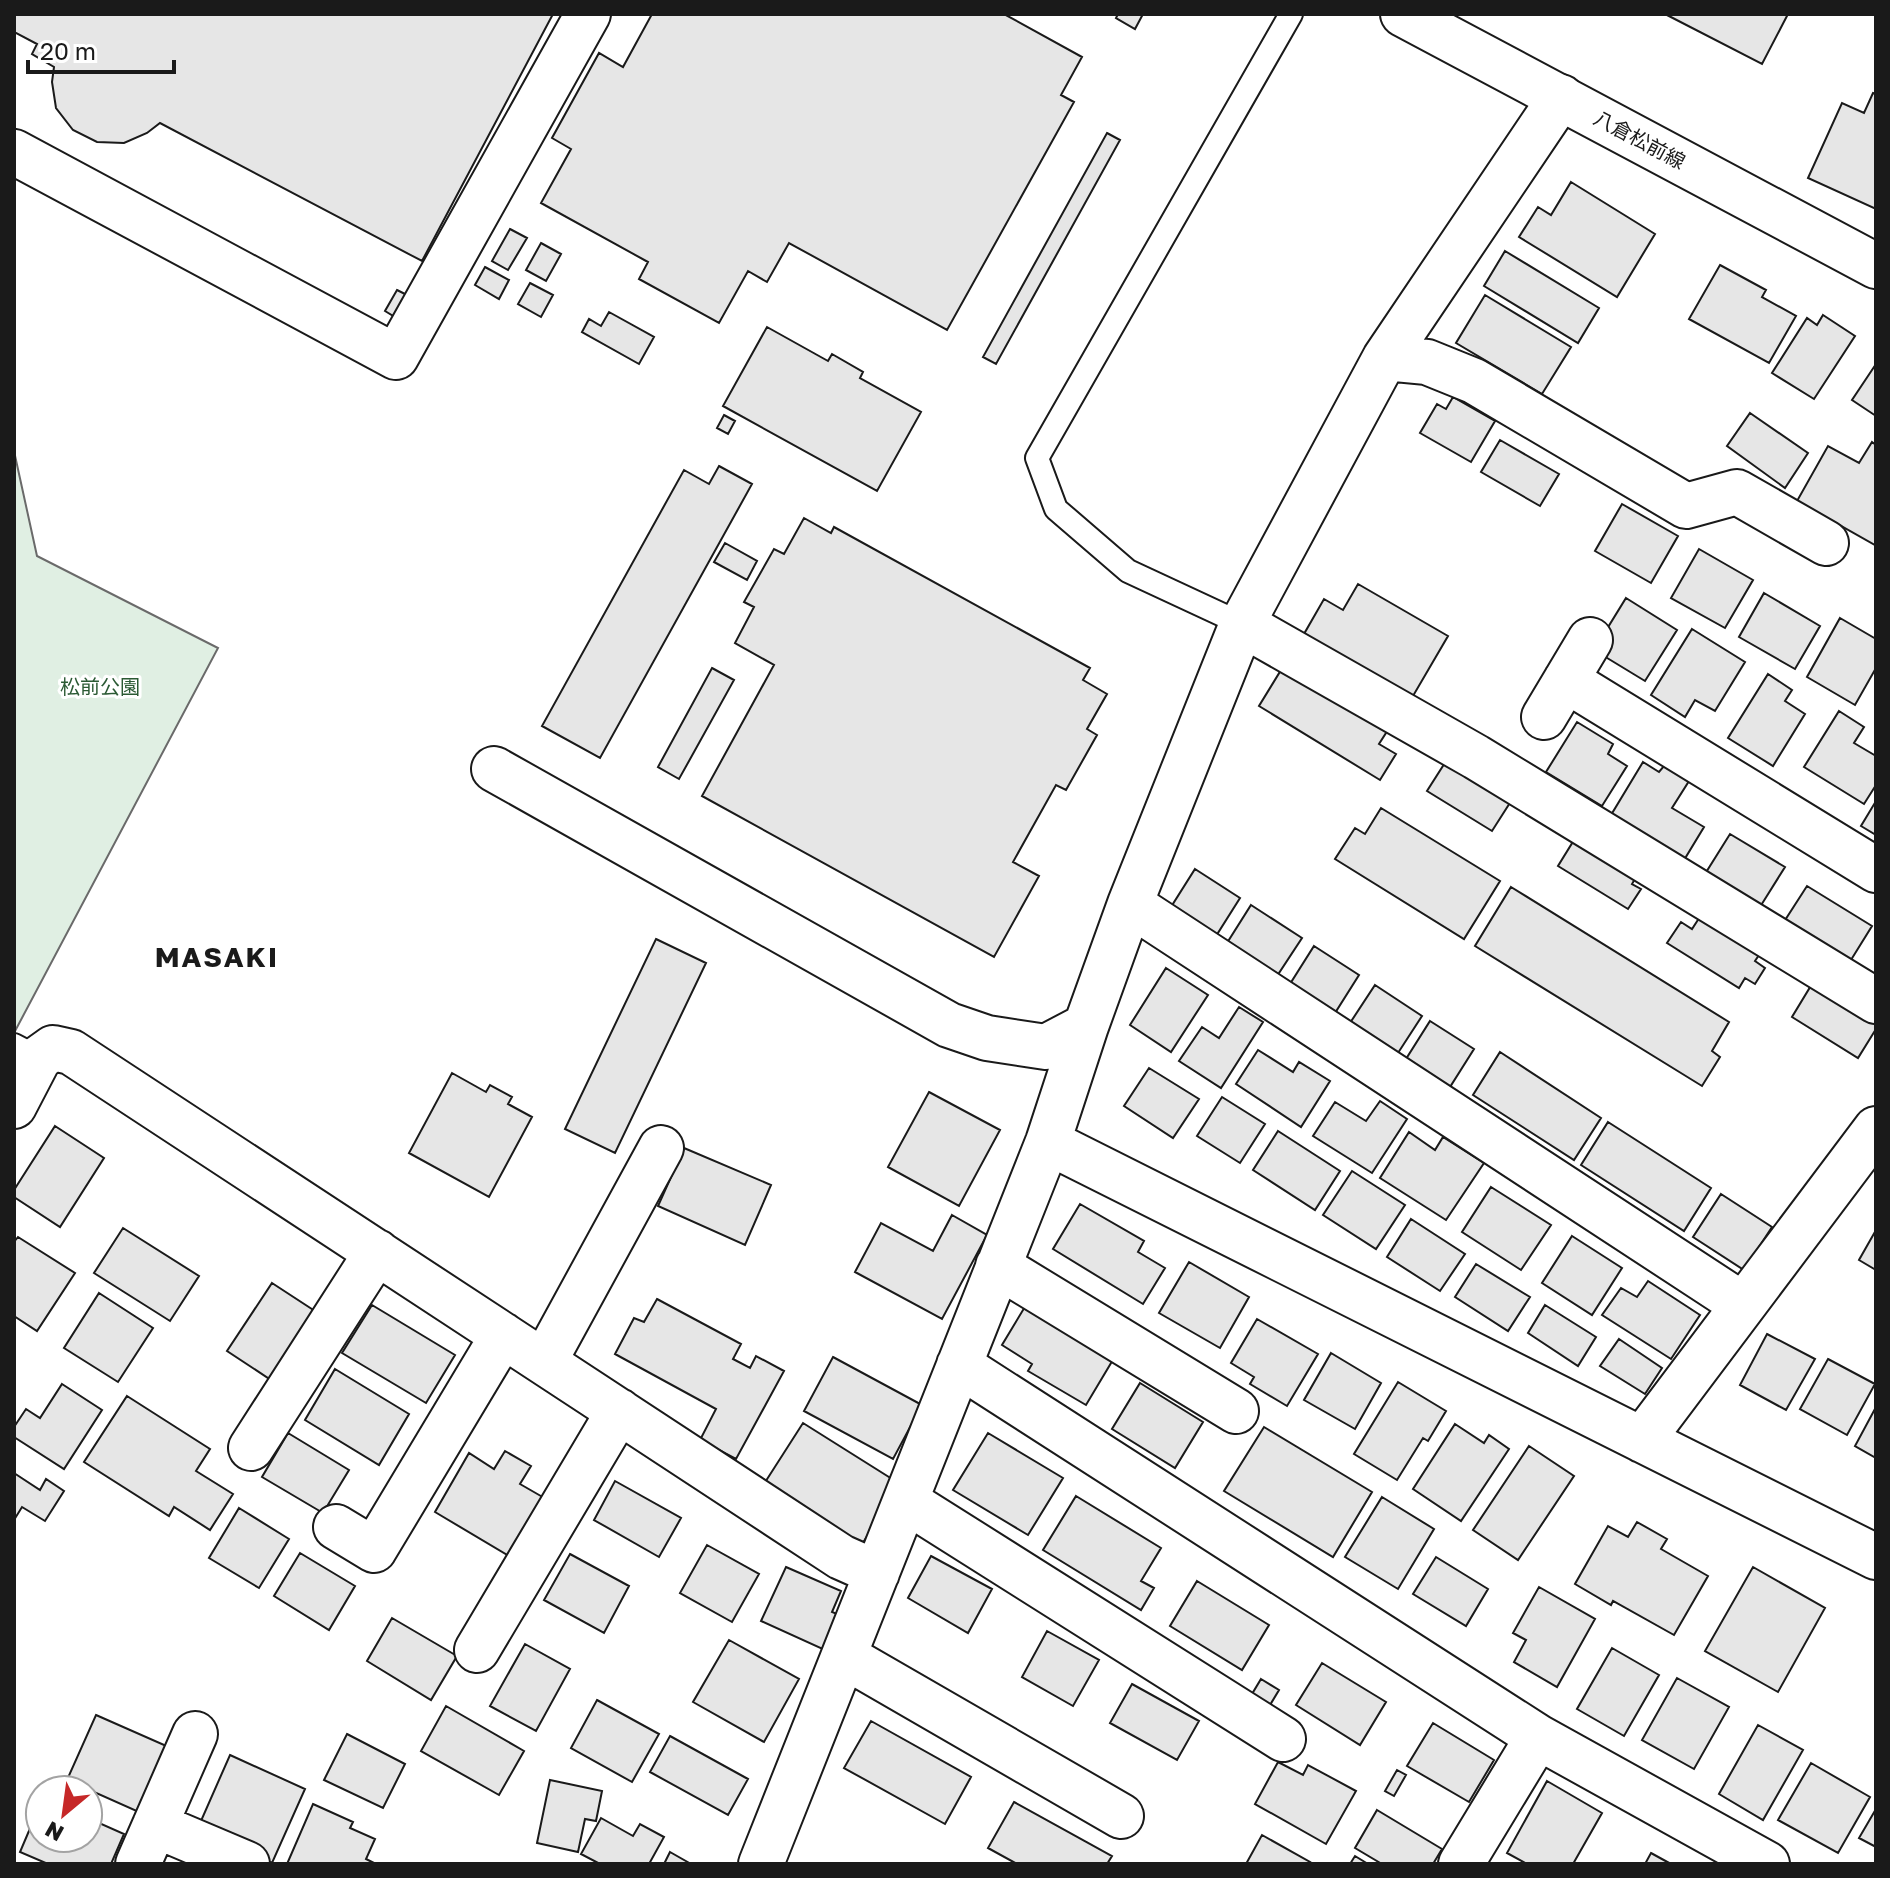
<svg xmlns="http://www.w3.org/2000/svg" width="1890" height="1878" font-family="'Golos Text','Noto Sans JP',sans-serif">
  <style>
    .green { fill: #e0efe3; stroke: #6a6a6a; stroke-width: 2 }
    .building { fill: #e6e6e6; stroke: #1a1a1a; stroke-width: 2 }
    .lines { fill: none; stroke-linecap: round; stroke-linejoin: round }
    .lane-casing { stroke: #1a1a1a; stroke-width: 26 }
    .street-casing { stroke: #1a1a1a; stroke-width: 48 }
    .secondary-casing { stroke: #1a1a1a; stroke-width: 48 }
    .lane { stroke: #fff; stroke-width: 22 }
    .street { stroke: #fff; stroke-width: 44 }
    .secondary { stroke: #fff; stroke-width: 44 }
    .labels { text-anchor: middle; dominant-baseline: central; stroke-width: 6; stroke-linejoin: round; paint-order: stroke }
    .street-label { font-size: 20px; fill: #1a1a1a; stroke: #fff }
    .park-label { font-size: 20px; fill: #2b5a34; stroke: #fff }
    .district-label { font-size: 28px; font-weight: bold; letter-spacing: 2px; fill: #1a1a1a; stroke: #fff }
  </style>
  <rect width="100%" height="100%" fill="#fff"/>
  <path class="green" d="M14 451 37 556 218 648 14 1033Z"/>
  <path class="building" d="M14 14H553L422 261 160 123 147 133 124 143 97 142 73 130 56 108 52 82 54 67 32 54 37 44 14 32Z
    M652 14H1004L1082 57 1061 95 1074 102 947 330 789 243 767 282 748 271 719 323 639 279 648 262 541 203 571 149 552 138 599 53 623 67Z
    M1118 14H1143L1135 29 1116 18Z
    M1665 14H1788L1762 64Z
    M1873 93 1876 94V209L1808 178 1842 103 1864 113Z
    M1107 133 1120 140 996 364 983 357Z
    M1571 182 1655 234 1617 297 1519 237 1538 207 1551 215Z
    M510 229 527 238 508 270 492 261Z
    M541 243 561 254 546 281 526 270Z
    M1505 251 1599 308 1578 343 1484 286Z
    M1720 265 1766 290 1762 297 1796 316 1769 363 1689 319Z
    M485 267 509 280 499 299 475 285Z
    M530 283 553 295 541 317 518 304Z
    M397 290 407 295 395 317 385 311Z
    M1485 295 1571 347 1542 394 1456 343Z
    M609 312 654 337 639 364 582 332 589 319 601 326Z
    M1823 315 1855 336 1814 399 1772 373 1807 318 1817 325Z
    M767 327 828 361 832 354 863 372 860 378 921 412 877 491 723 406Z
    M1876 364V416L1852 400Z
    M1453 397 1495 421 1471 462 1420 433 1437 404 1446 409Z
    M1750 413 1808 453 1785 488 1727 446Z
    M724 415 735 421 728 434 717 428Z
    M1500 440 1559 474 1540 506 1481 472Z
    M1872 442 1876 445 1875 545 1797 501 1828 446 1859 463Z
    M719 466 752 484 600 758 542 726 684 470 709 484Z
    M1622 504 1678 536 1651 583 1595 551Z
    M804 518 831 533 834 527 1090 668 1083 680 1107 694 1087 729 1097 735 1066 790 1056 785 1013 862 1039 876 994 957 702 796 774 665 735 643 754 607 744 602 774 549 784 554Z
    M725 543 757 561 747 580 714 562Z
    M1699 549 1753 580 1725 628 1671 598Z
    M1358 584 1448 636 1413 696 1304 634 1324 599 1343 610Z
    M1764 593 1820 626 1795 669 1739 637Z
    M1626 598 1677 630 1645 681 1594 650Z
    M1840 618 1876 639V668L1855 705 1807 677Z
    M1692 629 1745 662 1715 711 1695 700 1685 717 1651 695Z
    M1289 657 1393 722 1379 744 1396 754 1380 780 1259 706Z
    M712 668 734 680 679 779 658 767Z
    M1768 674 1792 690 1785 701 1805 714 1773 766 1728 738Z
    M1839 711 1864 727 1854 743 1876 756V785L1864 804 1804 767Z
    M1577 722 1613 744 1608 754 1627 766 1602 806 1546 772Z
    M1448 758 1513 798 1492 831 1427 791Z
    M1643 762 1659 772 1664 766 1689 781 1672 808 1704 827 1681 865 1608 820Z
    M1876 801V835L1861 826Z
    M1381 808 1500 881 1464 939 1335 859 1355 828 1365 834Z
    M1579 832 1640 870 1632 884 1641 889 1628 909 1558 866Z
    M1730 834 1785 867 1760 907 1705 874Z
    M1195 869 1240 898 1216 936 1171 907Z
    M1807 886 1872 926 1846 968 1780 928Z
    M1511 887 1729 1022 1712 1051 1720 1057 1702 1086 1475 946Z
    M1251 905 1302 938 1277 976 1227 943Z
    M1703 912 1763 949 1755 961 1765 968 1755 984 1745 978 1739 988 1667 943 1681 922 1692 929Z
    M656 939 706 963 615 1153 565 1129Z
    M1314 946 1359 975 1335 1013 1290 984Z
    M1166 968 1208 995 1171 1052 1130 1025Z
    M1812 984 1876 1023V1029L1858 1058 1792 1017Z
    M1375 985 1422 1016 1398 1053 1350 1023Z
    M1239 1007 1263 1022 1221 1088 1179 1061 1202 1027 1219 1038Z
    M1430 1021 1474 1049 1450 1087 1406 1059Z
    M1258 1050 1293 1072 1299 1062 1330 1081 1301 1127 1236 1084Z
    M1500 1052 1601 1118 1574 1160 1473 1095Z
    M1149 1068 1199 1099 1173 1138 1124 1106Z
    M452 1073 486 1092 490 1085 512 1097 508 1104 532 1117 489 1197 409 1153Z
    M929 1092 1000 1130 959 1206 888 1167Z
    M1222 1097 1265 1124 1240 1163 1197 1136Z
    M1380 1101 1407 1119 1372 1173 1313 1136 1335 1102 1366 1121Z
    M1608 1122 1711 1188 1684 1231 1581 1165Z
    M55 1126 104 1158 60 1227 14 1197V1190Z
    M1278 1131 1340 1171 1315 1210 1253 1170Z
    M1409 1132 1435 1150 1443 1137 1484 1163 1446 1220 1380 1178Z
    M684 1148 771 1185 745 1245 658 1206Z
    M1352 1171 1405 1205 1376 1249 1323 1215Z
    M1491 1187 1551 1225 1521 1270 1462 1232Z
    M1721 1194 1772 1227 1744 1270 1693 1237Z
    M1080 1204 1144 1241 1138 1252 1165 1268 1143 1304 1053 1249Z
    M952 1215 987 1235 942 1319 855 1272 881 1223 933 1251Z
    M1411 1219 1465 1254 1440 1291 1387 1257Z
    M123 1228 199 1276 170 1321 94 1273Z
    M1876 1230V1270L1859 1260Z
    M1572 1236 1622 1268 1592 1315 1542 1283Z
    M18 1237 75 1273 37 1331 14 1316V1242Z
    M1189 1262 1249 1297 1220 1348 1159 1313Z
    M1476 1264 1530 1297 1508 1331 1455 1297Z
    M1648 1281 1700 1315 1671 1359 1602 1315 1621 1288 1637 1297Z
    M272 1283 321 1315 277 1384 227 1351Z
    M99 1293 153 1328 118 1382 64 1348Z
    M657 1299 741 1344 733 1359 750 1368 756 1356 784 1371 736 1459 700 1440 716 1409 615 1354 634 1318 644 1322Z
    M372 1305 455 1355 426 1403 342 1353Z
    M1026 1305 1114 1358 1086 1405 1028 1371 1032 1364 1002 1345Z
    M1545 1305 1596 1337 1578 1366 1528 1333Z
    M1257 1319 1318 1354 1287 1406 1250 1384 1254 1377 1231 1363Z
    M1767 1334 1815 1359 1786 1410 1740 1385Z
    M1619 1339 1662 1368 1645 1394 1600 1366Z
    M1331 1353 1381 1383 1355 1429 1304 1400Z
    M833 1357 922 1405 893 1459 804 1411Z
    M1828 1359 1875 1384 1847 1435 1800 1409Z
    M335 1369 409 1414 379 1465 305 1420Z
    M1398 1382 1446 1411 1428 1441 1423 1438 1397 1480 1354 1454Z
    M1140 1383 1203 1422 1175 1468 1112 1429Z
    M62 1384 102 1410 64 1469 14 1437V1427L26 1409 40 1418Z
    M127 1396 210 1449 196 1471 233 1494 210 1530 174 1507 169 1516 84 1462Z
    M1876 1407V1458L1855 1446Z
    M803 1423 900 1484 859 1549 762 1487Z
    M1455 1424 1484 1443 1489 1435 1509 1449 1461 1521 1413 1489Z
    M1264 1427 1372 1492 1333 1557 1224 1491Z
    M288 1433 349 1470 323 1513 262 1477Z
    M988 1433 1063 1478 1028 1535 953 1490Z
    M1529 1446 1574 1476 1518 1560 1473 1530Z
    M505 1451 531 1466 520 1484 553 1503 519 1562 435 1512 469 1453 494 1469Z
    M14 1473 40 1490 46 1479 64 1491 45 1521 22 1507 14 1520Z
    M615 1481 681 1518 659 1557 594 1520Z
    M1076 1496 1161 1548 1141 1581 1154 1588 1141 1610 1043 1550Z
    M1382 1497 1434 1529 1398 1589 1345 1557Z
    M239 1508 289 1539 259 1588 209 1558Z
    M1637 1522 1667 1539 1661 1549 1708 1576 1674 1635 1613 1601 1611 1605 1575 1584 1608 1526 1628 1537Z
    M707 1545 759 1574 732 1622 680 1593Z
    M300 1553 355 1586 329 1630 274 1596Z
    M570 1554 629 1586 604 1633 544 1600Z
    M931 1556 992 1589 968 1633 908 1598Z
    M1436 1557 1488 1589 1466 1626 1413 1594Z
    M786 1567 841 1591 832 1612 842 1616 827 1651 761 1621Z
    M1753 1567 1825 1608 1778 1692 1705 1651Z
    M1197 1581 1269 1625 1242 1670 1170 1626Z
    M1539 1587 1595 1619 1557 1687 1514 1662 1526 1640 1513 1633Z
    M392 1618 457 1656 431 1700 367 1661Z
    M1047 1631 1099 1660 1073 1706 1022 1677Z
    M729 1640 799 1679 764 1742 693 1702Z
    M525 1644 570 1669 536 1731 490 1706Z
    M1612 1648 1659 1675 1624 1736 1577 1709Z
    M1322 1663 1386 1702 1360 1745 1296 1705Z
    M1677 1678 1729 1707 1694 1769 1642 1740Z
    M1261 1679 1279 1690 1270 1705 1252 1694Z
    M1132 1684 1199 1721 1177 1760 1110 1723Z
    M597 1700 659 1734 632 1782 571 1748Z
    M446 1706 524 1751 499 1795 421 1751Z
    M96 1715 171 1748 141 1813 67 1780Z
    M871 1721 971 1777 945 1824 844 1768Z
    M1433 1723 1494 1760 1469 1802 1407 1766Z
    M1758 1725 1803 1750 1763 1820 1719 1794Z
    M347 1734 405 1764 383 1808 324 1780Z
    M670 1736 748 1779 728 1815 650 1772Z
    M230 1755 305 1789 272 1863 197 1830Z
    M1278 1762 1303 1775 1308 1765 1356 1791 1326 1844 1255 1804Z
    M1811 1763 1870 1797 1838 1853 1778 1820Z
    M1397 1770 1406 1775 1394 1796 1385 1791Z
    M550 1780 602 1791 596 1821 585 1819 578 1852 537 1843Z
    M1547 1781 1602 1813 1573 1864H1527L1507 1853Z
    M1014 1802 1112 1856 1107 1864H1017L988 1848Z
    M313 1804 353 1822 350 1828 375 1839 366 1859 376 1864H287Z
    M40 1805V1838H88V1818L124 1834 111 1864H48L20 1852Z
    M1876 1809V1847L1859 1838Z
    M1377 1810 1442 1849 1433 1864H1382L1355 1848Z
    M601 1818 633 1836 640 1824 664 1837 649 1864H600L581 1854Z
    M1262 1835 1310 1862 1308 1864H1246Z
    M670 1852 691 1864H664Z
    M1651 1853 1671 1864H1645Z
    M1355 1856 1368 1864H1350Z"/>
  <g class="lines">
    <g class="lane-casing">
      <path id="lane" d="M1242 624 1128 571 1056 509 1037 458 1291 14
        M14 1045 39 1058"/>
    </g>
    <g class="street-casing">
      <path id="street" d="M14 152 396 357 588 14
        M1385 358 1427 362 1474 381 1686 506 1737 492 1826 543
        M1242 624 1476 757 1876 1001
        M1566 680 1876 870
        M1544 717 1590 640
        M494 769 949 1025 987 1038 1046 1047 1086 1026
        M1130 904 1743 1305
        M14 1106 39 1058 53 1048 71 1052 841 1557 877 1573
        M1048 1142 1876 1557
        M998 1266 1236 1411
        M544 1362 661 1148
        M959 1365 1538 1737 1767 1864
        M1642 1440 1876 1129
        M251 1448 377 1252
        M906 1501 1283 1739
        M336 1527 374 1550 503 1335
        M477 1650 619 1411
        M844 1656 1121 1816
        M155 1825 247 1864
        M138 1864 195 1734
        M761 1864 1048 1142 1086 1026 1130 904 1242 624 1385 358 1561 97
        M1461 1864 1538 1737"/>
    </g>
    <g class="secondary-casing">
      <path id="secondary" d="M1403 14 1876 266"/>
    </g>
    <use href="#lane" class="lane"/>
    <use href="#street" class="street"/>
    <use href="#secondary" class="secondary"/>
  </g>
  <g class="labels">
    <g class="street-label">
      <text transform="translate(1640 139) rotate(28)">八倉松前線</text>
    </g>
    <g class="park-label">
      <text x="100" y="686">松前公園</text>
    </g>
    <g class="district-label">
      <text x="217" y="956">MASAKI</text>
    </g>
  </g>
  <rect width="1890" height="1878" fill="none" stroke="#1a1a1a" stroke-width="32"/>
  <g transform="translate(64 1814) rotate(209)"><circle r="38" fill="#ffffff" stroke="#a3a3a3" stroke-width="2"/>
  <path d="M0-6L14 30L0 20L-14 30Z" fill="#c62828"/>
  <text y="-12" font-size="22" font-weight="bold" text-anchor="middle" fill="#1a1a1a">N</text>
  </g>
  <path d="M28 60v12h146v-12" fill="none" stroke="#1a1a1a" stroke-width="4"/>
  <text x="40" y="60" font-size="24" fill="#1a1a1a" stroke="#ffffff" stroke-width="6" paint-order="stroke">20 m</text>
</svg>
